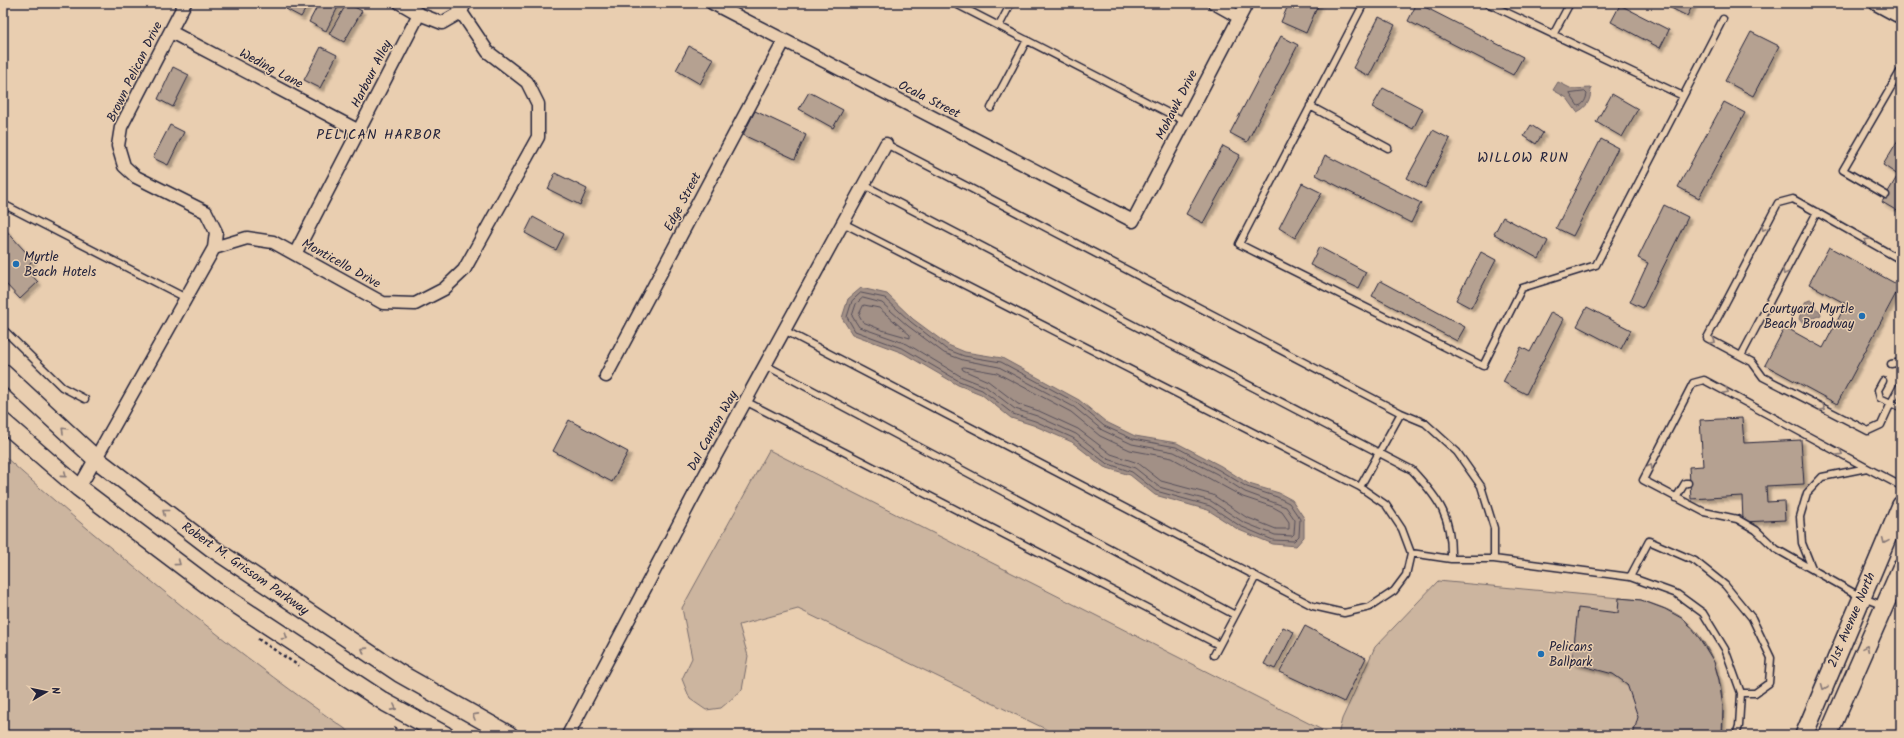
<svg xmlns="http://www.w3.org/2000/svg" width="1904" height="738" font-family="Kalam,sans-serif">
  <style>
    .green { fill: #ccb59f; stroke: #776c6d }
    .water { fill: #a29086; stroke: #6f6468 }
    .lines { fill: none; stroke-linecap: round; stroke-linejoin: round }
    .shore { stroke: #554e59; stroke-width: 1 }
    .building { fill: #b5a191; stroke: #22223b; filter: url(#shadow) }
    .service-casing { stroke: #22223b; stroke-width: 9 }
    .minor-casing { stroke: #22223b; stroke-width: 15 }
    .tertiary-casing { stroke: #22223b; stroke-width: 18 }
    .secondary-casing { stroke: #22223b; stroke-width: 20 }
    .path { stroke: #22223b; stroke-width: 2.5; stroke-dasharray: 3 3; stroke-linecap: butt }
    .service { stroke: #e9ceb0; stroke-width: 6 }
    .minor { stroke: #e9ceb0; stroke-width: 12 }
    .tertiary { stroke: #e9ceb0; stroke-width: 15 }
    .secondary { stroke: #e9ceb0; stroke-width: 17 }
    .oneway { stroke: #867876 }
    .poi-dot { fill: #1f6fb2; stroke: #e9ceb0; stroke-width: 1.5 }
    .labels { text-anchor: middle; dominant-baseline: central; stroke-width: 3; stroke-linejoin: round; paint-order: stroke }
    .street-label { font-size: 13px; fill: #22223b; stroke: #e9ceb0 }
    .poi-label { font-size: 13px; fill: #22223b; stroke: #e9ceb0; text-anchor: start }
    .neighbourhood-label { font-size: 14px; letter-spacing: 1px; fill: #22223b; stroke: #e9ceb0 }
  </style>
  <defs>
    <filter id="shadow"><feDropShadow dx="3.5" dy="3.5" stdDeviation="1" flood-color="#0004"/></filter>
  </defs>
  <rect width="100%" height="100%" fill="#e9ceb0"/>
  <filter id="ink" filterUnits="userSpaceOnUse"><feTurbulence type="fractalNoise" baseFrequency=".025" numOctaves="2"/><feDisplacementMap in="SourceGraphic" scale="8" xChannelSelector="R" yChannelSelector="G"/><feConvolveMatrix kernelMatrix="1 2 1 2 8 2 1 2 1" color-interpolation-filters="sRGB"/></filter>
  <g filter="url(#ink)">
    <path class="green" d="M769 450 1332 735H1058L798 609 739 625 748 656 742 690 721 708 706 710 690 699 682 679 692 658 682 608Z
      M3 455C49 497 96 536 144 575 212 631 281 685 354 735H3Z
      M1438 581 1641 600C1655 605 1673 610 1685 620 1717 649 1727 694 1722 735H1338L1342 719 1375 647Z"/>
    <path class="water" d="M1558 82 1572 89 1591 88C1591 99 1588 107 1577 112L1567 98 1553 90Z
      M861 288 887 294 913 319 948 345 965 352 1002 358 1079 400 1106 422 1135 436 1177 443 1221 466 1249 484 1279 493 1292 500 1304 518V537L1296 546 1273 544 1239 530 1208 510 1155 495 1130 475 1104 467 1072 442 1033 425 1011 418 981 394 958 385 903 353 852 334 842 318 848 299Z
      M1810 300 1813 301 1816 309 1820 311 1821 315 1813 318 1806 324H1803L1799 319 1800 315 1805 311V302Z"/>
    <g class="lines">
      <path class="shore" d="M1585 92 1587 94C1586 99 1584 105 1578 106L1570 94Z
        M861 293 885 298 911 322 946 349 964 356 1001 362 1077 403 1104 426 1133 439 1176 447 1219 470 1247 487 1277 497 1289 503 1300 519 1299 536 1294 541 1273 540 1240 526 1210 506 1156 491 1132 472 1106 463 1073 438 1035 421 1013 414 982 390 959 381 904 349 855 331 847 317 852 301Z
        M863 298 882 303 908 326 944 353 963 360 999 367 1074 407 1102 430 1132 444 1174 452 1217 474 1245 492 1286 507 1295 520 1294 534 1292 536 1275 535 1243 522 1211 501 1159 487 1135 468 1108 459 1076 434 1037 416 1015 409 985 386 962 377 907 344 859 327 852 316 856 304Z
        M864 305 879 308 910 335V338L882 330 863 322 859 315Z
        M964 367 997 373 1071 412 1100 436 1130 450 1172 458 1243 497 1273 507 1282 512 1289 522V529H1276L1246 517 1213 495 1161 481 1138 463 1111 454 1078 429 1039 411 1018 404 988 381 963 370 962 368Z"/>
    </g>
    <path class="building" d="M289 3H309L301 17 286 9Z
      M319 3H340L326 31 309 22Z
      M347 3 362 11 344 42 329 34Z
      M1289 3H1319L1306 33 1281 22Z
      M1417 3 1523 57 1513 75 1408 21Z
      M1674 3H1694L1687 16 1671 8Z
      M1620 5 1669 30 1660 48 1611 22Z
      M1379 17 1395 25 1369 76 1353 68Z
      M1751 32 1779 46 1753 96 1725 81Z
      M1281 36 1298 45 1247 142 1230 133Z
      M689 46 714 59 700 84 676 70Z
      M321 47 337 55 320 88 304 80Z
      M173 67 189 75 173 107 158 99Z
      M1383 88 1423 109 1413 129 1372 107Z
      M809 92 843 110 833 128 799 109Z
      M1612 94 1638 109 1622 137 1596 122Z
      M1724 102 1745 113 1699 198 1678 187Z
      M755 111 806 135 795 159 743 135Z
      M170 125 184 132 168 165 153 158Z
      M1531 125 1543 133 1536 144 1524 136Z
      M1433 130 1450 139 1425 188 1407 178Z
      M1901 135V209L1899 212 1882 202 1898 175 1883 165Z
      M1601 139 1618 148 1573 236 1556 228Z
      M1223 146 1240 155 1203 223 1186 214Z
      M1325 155 1421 203 1411 223 1316 175Z
      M555 173 587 189 580 205 548 189Z
      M1302 183 1322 193 1295 238 1279 228Z
      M1664 205 1688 217 1643 308 1630 302 1648 263 1638 258Z
      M533 217 564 234 556 250 525 233Z
      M1503 217 1548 241 1539 259 1494 234Z
      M3 227 33 260 25 268 38 282 20 299 5 283 3 285Z
      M1319 247 1366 272 1358 288 1310 265Z
      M1829 247 1900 286 1837 404 1765 365 1785 327 1823 348 1846 304 1809 284Z
      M1481 252 1496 260 1471 308 1456 300Z
      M1380 281 1465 327 1457 341 1372 296Z
      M1587 307 1631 330 1621 349 1577 326Z
      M1551 312 1564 319 1526 394 1503 382 1521 347 1530 352Z
      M1742 418 1744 443 1801 440 1804 484 1766 486 1767 502 1784 501 1785 520 1743 522 1742 496 1691 499 1689 467 1703 466 1700 420Z
      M569 420 628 452 612 482 553 451Z
      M1619 598 1641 600 1665 609 1685 620 1700 639 1714 662 1719 680 1723 707 1722 735H1633L1638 717 1627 684 1613 674 1572 663 1578 608 1618 613Z
      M1305 626 1366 658 1344 702 1280 672Z
      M1283 627 1294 632 1275 669 1264 664Z"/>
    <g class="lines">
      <g class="service-casing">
        <path id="service" d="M954 3 1184 121
          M1364 3 1239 244 1483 366 1522 288 1596 265 1723 19
          M1487 3 1683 96
          M999 26 1011 3
          M1553 35 1570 3
          M1310 106 1388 148
          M991 108 1027 40
          M886 144 1401 413 1425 423 1457 452 1481 486 1494 528V559
          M864 185 1412 470C1440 500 1452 517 1451 559
          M1886 195 1843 170 1901 70
          M3 204 186 298
          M1901 260 1793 199 1778 203 1707 338 1752 362 1763 377 1868 431 1881 425 1891 403 1901 408
          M784 330 1313 606 1344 613 1370 607 1394 591 1406 575 1411 553 1402 529 1386 505 1360 487 843 223
          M6 332 62 387 85 399
          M1741 356 1817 212
          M1891 364 1901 362
          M765 365 1235 615
          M1883 381 1878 390 1880 398 1891 403 1901 384
          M745 401 1219 645
          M1867 468 1704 380 1693 383 1643 480 1704 512 1737 519 1756 530 1776 549 1861 597 1884 606
          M1360 487 1401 413
          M1676 498 1685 483H1688
          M1411 553 1451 559H1494L1630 577 1677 594 1703 613 1725 649 1741 693 1739 726 1736 735
          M1812 568 1802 543 1800 517 1807 493 1822 477 1867 468 1901 486
          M1630 577 1649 541 1695 561 1725 585 1752 618 1771 658 1769 683 1755 693H1741
          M1214 655 1256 576"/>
      </g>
      <g class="minor-casing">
        <path id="minor" d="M400 3 419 14 442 23 461 12 465 3
          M712 3 1133 221 1247 3
          M1214 3 1239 17
          M171 32 359 131
          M214 248 247 238 273 242 383 303 415 304 444 289 464 270 538 137V104L527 82 488 52 461 12
          M295 254 419 14
          M606 376 784 41
          M79 488 214 248 216 232 206 212 136 177 124 166 118 146 121 127 185 3
          M568 735 694 495 886 144"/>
      </g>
      <g class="tertiary-casing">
        <path id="tertiary" d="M1877 3 1901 16"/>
      </g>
      <g class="secondary-casing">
        <path id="secondary" d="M3 373 96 459 212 548 399 673 509 735
          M3 422 79 488 214 590 386 703 445 735
          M1804 735 1901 505
          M1828 735 1901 568"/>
      </g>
      <path class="path" d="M258 639 299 666
        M394 727 407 735"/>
      <use href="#service" class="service"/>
      <use href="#minor" class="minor"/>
      <use href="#tertiary" class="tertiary"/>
      <use href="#secondary" class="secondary"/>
    </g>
    <defs><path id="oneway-chevron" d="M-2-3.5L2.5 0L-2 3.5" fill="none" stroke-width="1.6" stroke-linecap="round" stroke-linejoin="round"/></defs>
    <g class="oneway">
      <use href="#oneway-chevron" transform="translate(1764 228) rotate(118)"/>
      <use href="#oneway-chevron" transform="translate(1867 241) rotate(-150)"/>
      <use href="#oneway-chevron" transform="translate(1785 272) rotate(118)"/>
      <use href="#oneway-chevron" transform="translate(1713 341) rotate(31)"/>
      <use href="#oneway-chevron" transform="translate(1726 391) rotate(28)"/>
      <use href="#oneway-chevron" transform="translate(1823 408) rotate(27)"/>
      <use href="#oneway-chevron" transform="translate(64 430) rotate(-137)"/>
      <use href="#oneway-chevron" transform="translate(1840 453) rotate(28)"/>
      <use href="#oneway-chevron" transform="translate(1650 467) rotate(-63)"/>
      <use href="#oneway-chevron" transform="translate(64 475) rotate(41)"/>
      <use href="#oneway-chevron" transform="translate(165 512) rotate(-142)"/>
      <use href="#oneway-chevron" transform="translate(1885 541) rotate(114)"/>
      <use href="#oneway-chevron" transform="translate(178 563) rotate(37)"/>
      <use href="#oneway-chevron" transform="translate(285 637) rotate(33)"/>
      <use href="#oneway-chevron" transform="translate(1866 648) rotate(-66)"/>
      <use href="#oneway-chevron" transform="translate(364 650) rotate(-147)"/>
      <use href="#oneway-chevron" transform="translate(1824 687) rotate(112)"/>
      <use href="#oneway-chevron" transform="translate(394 708) rotate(28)"/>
      <use href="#oneway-chevron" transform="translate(475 716) rotate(-151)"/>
    </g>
  </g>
  <g class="poi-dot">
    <circle cx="16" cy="264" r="4"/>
    <circle cx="1862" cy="316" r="4"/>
    <circle cx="1541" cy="654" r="4"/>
  </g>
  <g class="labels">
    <g class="street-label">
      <text transform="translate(271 69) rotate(28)">Weding Lane</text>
      <text transform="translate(135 72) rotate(-64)">Brown Pelican Drive</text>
      <text transform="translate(372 74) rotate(-63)">Harbour Alley</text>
      <text transform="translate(929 100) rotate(27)">Ocala Street</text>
      <text transform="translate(1177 105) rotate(-63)">Mohawk Drive</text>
      <text transform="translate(683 202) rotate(-62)">Edge Street</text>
      <text transform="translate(341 264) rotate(29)">Monticello Drive</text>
      <text transform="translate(713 431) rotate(-61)">Dal Canton Way</text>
      <text transform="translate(245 569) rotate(35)">Robert M. Grissom Parkway</text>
      <text transform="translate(1852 620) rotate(-67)">21st Avenue North</text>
    </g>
    <g class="poi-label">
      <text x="24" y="257">Myrtle<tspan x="24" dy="15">Beach Hotels</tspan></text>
      <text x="1854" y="309" text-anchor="end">Courtyard Myrtle<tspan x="1854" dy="15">Beach Broadway</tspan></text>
      <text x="1549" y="647">Pelicans<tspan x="1549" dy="15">Ballpark</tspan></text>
    </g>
    <g class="neighbourhood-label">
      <text x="379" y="135">PELICAN HARBOR</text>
      <text x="1523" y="158">WILLOW RUN</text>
    </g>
  </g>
  <rect width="1904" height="738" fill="none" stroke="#e9ceb0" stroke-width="16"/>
  <rect x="8" y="8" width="1888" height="722" fill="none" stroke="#22223b" stroke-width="1.5" filter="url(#ink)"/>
  <g transform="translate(46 692) rotate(81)" stroke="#e9ceb0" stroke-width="3" paint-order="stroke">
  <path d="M0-3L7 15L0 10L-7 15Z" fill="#22223b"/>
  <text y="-6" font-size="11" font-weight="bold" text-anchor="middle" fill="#22223b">N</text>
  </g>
</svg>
